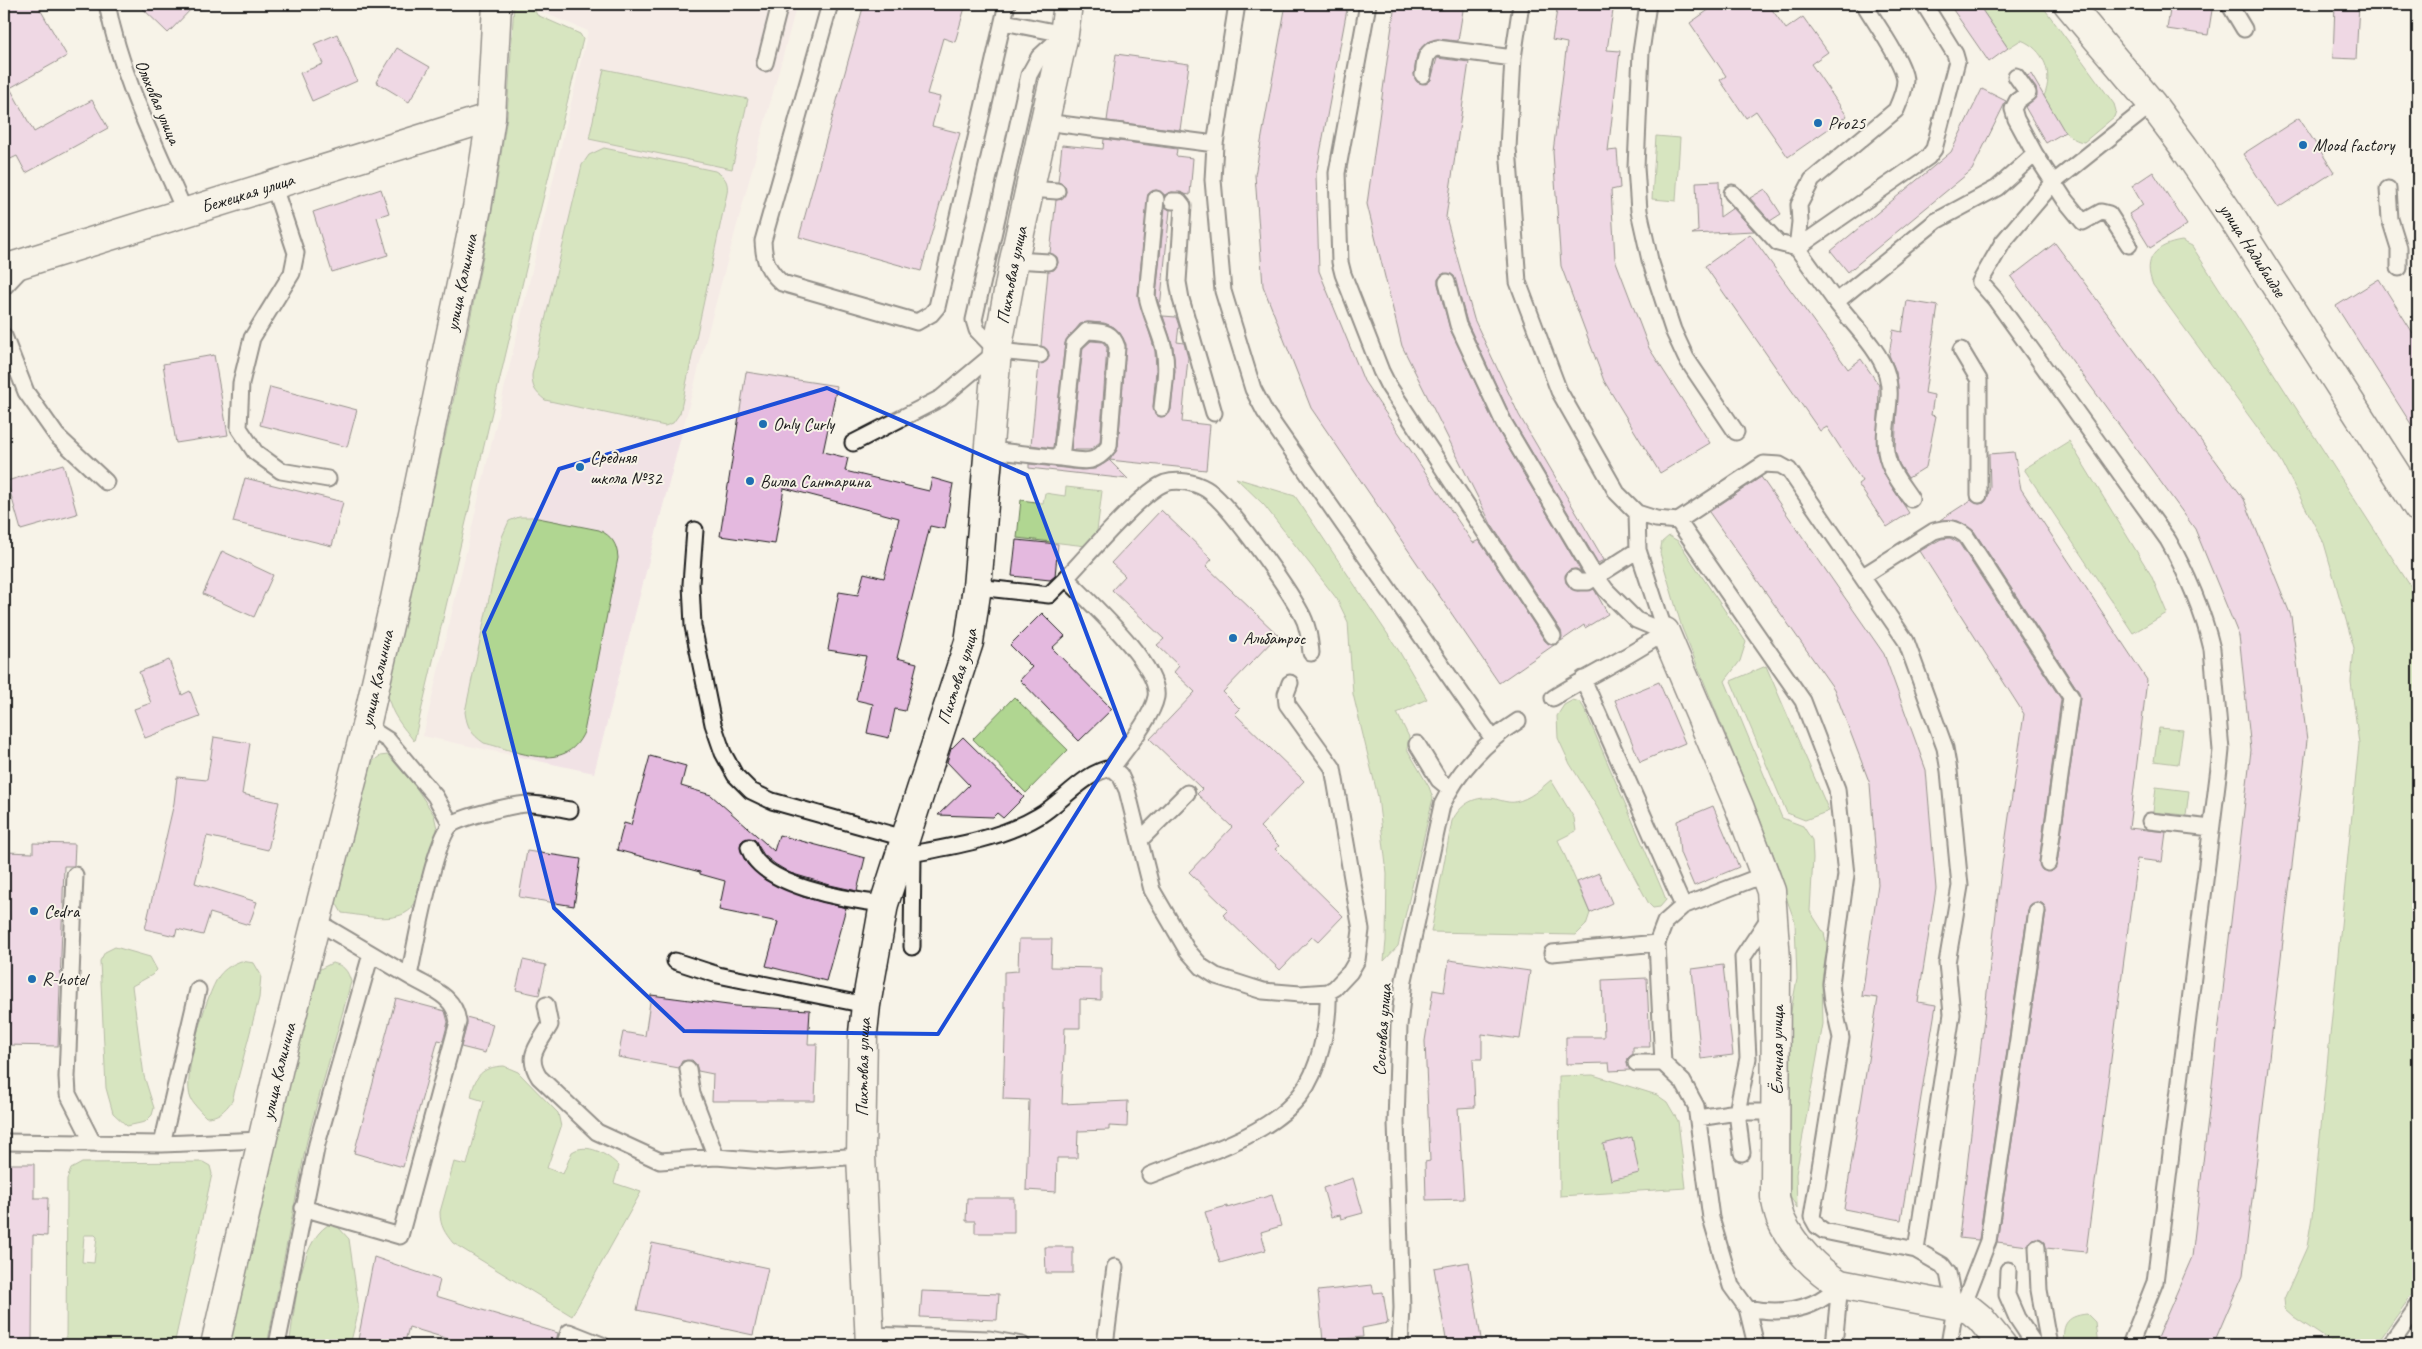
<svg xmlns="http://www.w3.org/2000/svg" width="2422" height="1349" font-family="Caveat,sans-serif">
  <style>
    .built { fill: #f1e2e5 }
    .green { fill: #b0d691; stroke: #667956; fill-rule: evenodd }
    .building { fill: #e4b9df; stroke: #1c1c1c }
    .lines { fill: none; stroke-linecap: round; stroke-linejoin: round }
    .service-casing { stroke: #1c1c1c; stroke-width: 19 }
    .minor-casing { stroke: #1c1c1c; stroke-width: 31 }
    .secondary-casing { stroke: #1c1c1c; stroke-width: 31 }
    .service { stroke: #f7f3e8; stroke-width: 15 }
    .minor { stroke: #f7f3e8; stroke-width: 28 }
    .secondary { stroke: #f7f3e8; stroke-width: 28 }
    .marked { fill: none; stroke: #1d4ed8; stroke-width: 4; stroke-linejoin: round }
    .poi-dot { fill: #1f6fb2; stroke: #f7f3e8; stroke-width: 2 }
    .labels { text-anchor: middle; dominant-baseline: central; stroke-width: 4; stroke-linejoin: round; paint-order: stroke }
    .street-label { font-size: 18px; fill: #1c1c1c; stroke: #f7f3e8 }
    .poi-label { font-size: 18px; fill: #1c1c1c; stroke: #f7f3e8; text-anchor: start }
  </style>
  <rect width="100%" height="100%" fill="#f7f3e8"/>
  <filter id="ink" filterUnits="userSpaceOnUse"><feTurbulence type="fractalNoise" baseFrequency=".02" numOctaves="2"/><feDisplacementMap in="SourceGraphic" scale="10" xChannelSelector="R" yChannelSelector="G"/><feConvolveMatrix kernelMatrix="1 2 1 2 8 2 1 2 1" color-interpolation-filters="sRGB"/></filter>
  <g filter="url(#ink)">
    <path class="built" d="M541 4H797L709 328 594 773 423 736 588 31 539 11Z"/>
    <path class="green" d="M514 4H537L535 11 537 15 580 34 583 39 533 239 414 741C403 727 390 713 388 695L457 384 492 212 507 117Z
      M1978 4H2041L2114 104 2116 111 2114 117 2084 142C2063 140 2053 112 2044 96 2054 74 2044 49 2021 40L2008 48Z
      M604 69 748 99 732 169 589 139Z
      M1656 136 1680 138 1676 201 1652 199Z
      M604 148 715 171C724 176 729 181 727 193L680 413 673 423 665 426 545 400C535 392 532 387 532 375L582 165 589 155Z
      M2182 241 2192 246 2418 598V1286L2376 1345H2336L2294 1317 2285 1309 2284 1299 2307 1247 2312 1217 2359 744 2351 682 2354 648 2324 543 2279 457 2153 285C2142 258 2156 245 2182 241Z
      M2069 441 2151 575 2167 613 2133 633 2024 469Z
      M1236 478 1295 496 1399 651 1427 699 1397 713 1409 737 1407 749 1429 787 1433 798 1398 946 1384 961 1386 941 1387 874 1378 797 1353 694 1348 622 1337 599 1264 505Z
      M1066 487 1102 491 1095 547 1017 538 1021 500 1043 503 1045 493 1065 496Z
      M519 517H533L599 530C612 536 617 544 618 558L584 732C565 775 518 751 484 743 471 734 467 727 465 712L502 537 509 521Z
      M1669 536 1678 541 1746 642 1740 661 1725 681 1782 818 1803 826 1812 840 1813 858 1810 911 1824 933 1827 946 1822 980 1823 1024 1796 1174 1797 1208 1788 1192 1787 1032 1797 979 1795 922 1787 900 1780 872 1758 814 1682 628 1660 553 1662 542Z
      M1766 666 1829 811 1805 820 1787 813 1731 681Z
      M1014 697 1068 750 1026 793 973 739Z
      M1573 700 1580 702 1584 708 1663 892 1666 900 1660 907 1653 908 1649 904 1597 807 1570 764 1558 738 1557 716 1564 705Z
      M2159 728 2183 730 2178 764 2154 761Z
      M388 755 415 786 434 815 438 833 412 908C395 925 364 915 342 913L335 901 368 765 380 756Z
      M1551 780 1574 818 1576 831 1558 840 1590 913 1586 925 1576 935 1431 932 1452 821C1461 803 1476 795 1496 799 1502 801 1510 803 1515 802 1530 799 1540 789 1551 780Z
      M2156 787 2189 791 2186 815 2153 812Z
      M115 947 150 957 157 970 152 975 132 986 144 1076 154 1108 152 1115 145 1122 127 1126 113 1113 106 1088 100 961 105 952Z
      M241 961 254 963 261 975 259 998 232 1101C224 1111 219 1117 206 1117 201 1112 194 1105 191 1099 181 1079 206 994 219 976 225 968 233 964 241 961Z
      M332 963C344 965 348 971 351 982L307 1140 267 1345H225L316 977 320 969Z
      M504 1066 518 1072 558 1113 561 1127 547 1168 563 1174 572 1152C587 1142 607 1154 619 1166L614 1183 641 1192 572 1316 453 1243C445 1233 440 1226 440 1212L454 1162 467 1165 484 1101 471 1097C475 1076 481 1067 504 1066Z
      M1593 1075 1657 1095 1667 1102 1678 1121 1686 1188 1560 1196 1559 1076Z
      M203 1162 210 1166 212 1174 174 1345H66L67 1179 71 1169 82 1163ZM84 1235H95L97 1237 94 1263 82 1262Z
      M328 1225 338 1227 349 1239 358 1303V1313L350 1345H289C295 1312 298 1244 328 1225Z
      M2087 1314 2095 1322 2098 1345H2064C2062 1326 2065 1316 2087 1314Z"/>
    <path class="building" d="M4 4H37L67 56 10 88 34 132 92 100 108 128 26 173 17 156 4 162Z
      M138 4H196L168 33Z
      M864 4H966L955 42 943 38 927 94 940 97 932 126 960 133 921 271 799 237Z
      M1286 4H1348L1316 175 1319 271 1364 381 1473 543 1479 540 1545 641 1554 645 1499 683 1311 408 1263 286 1255 175Z
      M1395 4H1464L1458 41 1438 39 1427 42 1417 54 1414 74 1417 82 1426 84 1431 80 1437 58 1469 62 1446 217 1474 319 1519 415 1604 560 1598 563 1512 419 1467 322 1454 276 1444 273 1438 279V284L1450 329 1496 427 1582 573 1577 569 1569 570 1565 575 1566 583 1577 591 1594 589 1608 614 1585 628 1584 625 1561 641V631L1491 524 1402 346 1367 204Z
      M1558 4H1614L1607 50 1620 51 1608 151 1617 150 1620 188 1611 190 1615 259 1649 348 1710 443 1660 473 1604 381 1561 266 1553 152 1567 43 1552 40Z
      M1717 4H1768L1786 29 1803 17 1828 52 1811 64 1847 116 1788 157 1756 111 1746 118 1720 80 1726 76 1690 23Z
      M1949 4H1978L2008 48 1989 62Z
      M2171 4H2213L2208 35 2167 29Z
      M2335 4H2359L2356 59 2333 58Z
      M337 34 357 81 312 101 300 73 323 64 314 44Z
      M397 48 430 67 409 102 376 82Z
      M1116 54 1189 64 1180 130 1107 121Z
      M2031 74 2065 132 2046 143 2025 107 2037 96 2036 88 2027 76Z
      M1982 89 2006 101 1972 170 1848 272 1831 251 1951 152Z
      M2299 118 2334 172 2278 208 2243 154Z
      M1104 139 1177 149 1176 156 1193 158 1190 195 1172 192 1165 195 1156 190 1148 194 1138 295 1155 351 1156 370 1153 407 1156 415 1160 417 1166 416 1171 410 1175 371 1173 347 1163 316 1176 317 1179 326 1177 342 1184 343 1188 358 1182 422 1210 425 1206 470 1109 460 1128 479 1029 468V464L1081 470 1095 469 1110 460 1118 447 1126 344 1120 333 1114 327 1104 323 1088 322 1080 324 1065 343 1053 448 1031 445 1039 364 1044 363 1049 356 1048 351 1041 346 1048 271 1054 270 1058 263 1057 257 1050 253 1056 200 1061 199 1066 192 1065 187 1058 182 1062 145 1103 149Z
      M2153 172 2187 225 2150 248 2129 214 2143 205 2132 186Z
      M1719 181 1720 217 1733 208 1754 231 1692 234 1698 231 1696 182Z
      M381 189 389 213 377 217 388 255 332 272 313 212Z
      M1765 189 1781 214 1770 221 1750 198Z
      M1165 207 1170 210 1160 308 1156 295Z
      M1750 234 1848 369 1861 359 1879 385 1877 454 1885 476 1909 513 1887 527 1858 484 1862 481 1827 427 1820 431 1705 266Z
      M2055 243 2244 499 2291 616 2307 740 2243 1275 2213 1345H2154L2192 1257 2251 750 2240 644 2239 636 2195 529 2011 277Z
      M2379 279 2418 341V435L2336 306Z
      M1907 301 1938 306 1925 393 1934 395 1931 415 1936 416 1926 467 1908 478 1899 464 1895 450 1898 386 1896 372 1889 355 1893 330 1902 332Z
      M1091 341 1103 342 1107 348 1100 442 1090 450H1071L1083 348Z
      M214 355 228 435 176 443 163 364Z
      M746 372 837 386 823 452 848 458 845 471 929 491 932 478 953 484 945 529 930 526 897 658 917 663 905 711 895 709 889 738 867 733 873 704 856 700 866 656 828 650 839 592 858 595 864 573 884 578 899 518 784 488 775 544 720 536Z
      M270 387 357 410 347 447 260 425Z
      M2014 452 2021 489 2147 680 2129 828 2166 832 2162 862 2137 859 2086 1252 2046 1248 2045 1242 2037 1238 2032 1239 2028 1246 1997 1242 2046 912 2043 904 2038 902 2030 905 2028 910 1979 1239 1978 1240 1959 1238 2000 878 2024 714 1920 551 1941 539 1950 538 1959 543 2061 699 2039 862 2042 870 2051 872 2057 864 2080 698 2079 692 1974 531 1958 521 1940 520 1971 500 1979 504 1984 503 1987 499 1990 487 1989 454Z
      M63 464 77 514 21 530 7 481Z
      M1761 477 1884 654 1926 770 1936 889 1918 1002 1936 1005 1901 1220 1844 1209 1878 998 1862 996 1878 884 1870 784 1834 689 1709 512Z
      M245 478 343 502 332 546 233 522Z
      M1161 510 1212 559 1206 566 1278 635 1223 692 1240 709 1235 714 1304 781 1260 827 1279 846 1275 849 1343 916 1318 942 1312 937 1280 970 1223 915 1228 910 1189 872 1232 827 1197 794 1202 789 1150 739 1195 692 1174 672 1179 666 1157 645 1164 639 1112 590 1125 576 1111 563Z
      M1016 540 1058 544 1055 576 1050 580 1012 576Z
      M222 551 273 575 254 617 203 594Z
      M1042 613 1065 636 1052 648 1112 709 1079 741 1020 680 1032 667 1010 645Z
      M169 660 182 695 190 691 200 717 145 738 134 709 151 703 139 672Z
      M1659 682 1685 743 1640 762 1615 700Z
      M214 737 250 743 242 794 279 802 268 850 207 836 195 883 257 902 249 925 210 913 203 935 177 929 175 936 145 929 174 803 177 777 207 780Z
      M963 737 1024 797 1003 818 997 813 993 817 938 815 969 785 947 762 951 749Z
      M650 756 686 766 681 786 711 795 774 851 779 835 865 858 857 891 830 885 790 873 775 864 764 855 754 839H745L741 842V851L748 865 765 880 803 897 846 908 826 981 766 966 778 922 719 910 725 881 700 874V872L617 850 624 823 631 825Z
      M1713 806 1739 867 1694 886 1680 853 1677 821Z
      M33 843 75 844 74 866H64L58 1046 4 1045 6 852 33 853Z
      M527 851 581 859 574 906 519 897Z
      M1599 873 1612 903 1590 913 1577 882Z
      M1019 939H1052L1051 967 1101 968V1000L1080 999V1028H1065L1062 1104 1128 1101 1127 1127 1109 1126V1130L1078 1131 1077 1158H1057L1056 1192 1026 1190 1029 1100 1003 1099 1006 1007H1004V972L1018 971Z
      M523 960 546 965 539 995 516 990Z
      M1449 960 1530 971 1520 1039 1482 1034V1059H1473L1475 1107 1458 1108 1464 1199 1426 1200 1425 1162 1430 1161 1425 1041 1433 990 1444 992Z
      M1723 965 1733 1055 1701 1059 1692 969Z
      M1647 978 1650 1047H1633V1054L1628 1058 1627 1063 1630 1070 1610 1071 1609 1063 1566 1064V1037H1604L1602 980Z
      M651 995 736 1006 810 1010 808 1044H817L815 1101H712L713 1074 698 1071 696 1064 692 1060 682 1061 679 1068 618 1057 623 1032 645 1036Z
      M396 998 445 1011 448 1022 443 1041 438 1040 403 1167 354 1153Z
      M466 1017 493 1024 485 1053 461 1047 467 1024Z
      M1632 1137 1639 1173 1611 1180 1603 1144Z
      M4 1164H34V1198H48L47 1236 33 1235 32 1345H4Z
      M1353 1178 1363 1213 1341 1219 1340 1215 1331 1217 1323 1188Z
      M1272 1195 1281 1226 1261 1232 1266 1250 1220 1263 1205 1212 1227 1206V1208Z
      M967 1198H1014V1233H975V1221H966Z
      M652 1243 768 1268 753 1335 637 1310Z
      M1045 1247H1073V1273H1046Z
      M374 1257 440 1280 436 1296 558 1333 555 1345H468L409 1327 404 1345H357Z
      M1469 1262 1482 1345H1447L1434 1268Z
      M1372 1285 1374 1293 1383 1292 1388 1323 1362 1328 1363 1337 1323 1341 1318 1291Z
      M922 1291 999 1294 997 1320 920 1317Z"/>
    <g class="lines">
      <g class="service-casing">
        <path id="service" d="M107 4C122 80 154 141 185 212
          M830 4 763 241C764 260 767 270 782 283L917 322 931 314 937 307 1007 4
          M1237 4 1215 144 1213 180 1223 291 1253 389 1265 412 1493 739
          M1368 4 1337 173 1340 262 1343 274 1381 371 1388 385 1553 636
          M1521 4 1513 58 1508 148 1518 282 1559 391 1617 493 1637 513 1656 519 1678 521 1764 464 1780 465 1789 470 1906 641 1945 748 1949 771 1960 886 1947 963 1952 1014 1916 1250
          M1648 4 1641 52 1636 167 1639 211 1650 260 1673 330 1686 358 1736 432
          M1924 4 1955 54 1957 61 1934 149 1928 157 1797 248 1836 302 1936 221 1997 188 2035 154 2065 200 2083 222 2101 212 2109 214 2129 245
          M2229 4 2244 29
          M1004 22 1064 34 1039 57 1029 75 974 320 977 330 997 351 1040 355
          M765 63 780 4
          M1423 75C1425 63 1424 51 1437 48L1513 58
          M2016 76 2028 93 2017 101 2013 109 2016 119 2035 154
          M1045 122 1215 144
          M273 184 296 253 292 273 252 338 241 383 239 428 255 452 281 471 328 479
          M1030 189 1057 191
          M2388 189 2390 219 2399 248V268
          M1732 193 1778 243 1797 248 1800 222 1799 205 1812 180 1896 110C1900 101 1905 90 1905 80 1904 62 1874 21 1864 4
          M1156 199 1147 296C1150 314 1160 330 1164 349 1168 368 1164 388 1162 408
          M1172 201H1179L1183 206 1178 282 1181 299 1214 413
          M1014 260 1049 262
          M1447 282 1458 325 1504 423 1590 568 1606 590 1636 620 1665 632
          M4 287 22 268
          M1836 302C1851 322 1881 351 1887 375 1895 404 1878 434 1889 463 1893 475 1904 488 1911 499
          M4 336 26 392 57 436 106 482
          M1961 350 1979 380V495
          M853 443 941 398 996 352
          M989 450 1061 458 1074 344 1087 331C1103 332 1112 331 1117 347L1109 446C1094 466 1083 461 1061 458
          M1637 513 1638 550 1665 632
          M1678 521 1803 701 1837 789 1846 875 1831 984 1833 1001 1841 1038 1812 1217 1817 1226 1824 1231 1916 1250 1942 1265 1948 1273 1955 1308 1949 1345
          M695 530 691 584 693 626 713 724 723 753 735 775 751 791 772 801 904 838
          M1863 576 1934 531C1947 527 1955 527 1966 536L2071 697 2048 863
          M1066 578C1086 557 1141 492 1165 483 1178 479 1194 482 1206 489 1228 502 1287 587 1301 613 1308 625 1310 639 1311 653
          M1574 578 1577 582H1588L1638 550
          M977 587 1049 595 1066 578C1087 600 1161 666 1156 697 1152 718 1124 751 1112 768
          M1583 679 1683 906
          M1553 698C1590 675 1629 657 1665 632
          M366 726 388 740 435 796 451 824
          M1417 744 1439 780 1450 789
          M2150 821 2211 828
          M1140 840 1187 793
          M749 847C759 886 848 900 884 904
          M899 856C944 848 999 840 1039 816 1061 803 1086 771 1112 768L1120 775 1127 790 1152 890 1187 950 1202 967 1216 976 1263 991 1300 994 1328 992 1335 988 1350 972 1357 960 1361 930 1333 768 1287 704 1286 694 1290 683
          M75 875 67 1077 68 1094 93 1143
          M316 921 409 976C415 948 434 840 451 825 460 817 516 804 529 804 542 804 557 808 570 810
          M912 947 913 853
          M1552 953 1657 943
          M675 961 718 975 866 1005
          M546 1005 550 1025C539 1045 525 1055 539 1077L597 1132 660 1161 716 1157 775 1162 861 1156
          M1636 1063H1663L1657 943 1665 922 1683 906 1766 874
          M1663 1063 1683 1082 1696 1106 1711 1218 1731 1286 1747 1308
          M688 1069 692 1094 716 1157
          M1698 1118 1737 1112 1748 1058 1743 957 1771 915
          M4 1142 162 1144 264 1140
          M162 1144 198 990
          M1742 1153 1737 1112H1777
          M1150 1175C1197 1156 1270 1136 1301 1094 1311 1081 1317 1065 1321 1049 1326 1030 1329 1012 1328 992
          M303 1208 400 1236 458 1022C455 995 431 989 409 976
          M2037 1247 2039 1290 2049 1345
          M2008 1270 2007 1295 2017 1318 2035 1345
          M1969 1309 1967 1295 1988 1241 2037 911
          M869 1335 989 1339 1022 1345
          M277 1345 317 1144 371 954
          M564 1345 569 1332 602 1345
          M1105 1345 1115 1267
          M1400 1345 1402 1308 1396 1123 1399 1026 1404 980 1442 805C1458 771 1486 741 1518 721
          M1756 1345 1747 1308C1782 1315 1815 1311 1840 1284
          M1834 1345 1840 1284
          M2130 1345 2155 1282 2220 760 2221 750 2212 649C2204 614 2186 571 2168 540L1995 299 1980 282 2003 242 2053 183 2152 104
          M2390 1345 2418 1306"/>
      </g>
      <g class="minor-casing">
        <g id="minor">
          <path id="s1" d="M4 269 491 117"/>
          <path d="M1665 632 1739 806 1771 891 1776 960 1775 1197C1777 1204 1778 1214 1781 1220 1793 1246 1816 1270 1840 1284L1969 1309 1980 1318 2002 1345"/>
          <path id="s2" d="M870 1345 861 1156 863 1033 866 1005 884 904 969 642 977 587 997 351 1014 260 1064 34 1068 4"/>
        </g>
      </g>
      <g class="secondary-casing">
        <g id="secondary">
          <path id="s3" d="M2068 4 2152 104 2184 147 2231 216 2418 508"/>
          <path id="s4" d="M215 1345 279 1067 366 726 395 599 477 208 491 117 497 4"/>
        </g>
      </g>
      <use href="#service" class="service"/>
      <use href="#minor" class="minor"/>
      <use href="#secondary" class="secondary"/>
    </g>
  </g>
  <path d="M0 0H2422V1349H0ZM827 388 1027 475 1125 736 938 1034 684 1031 554 908 484 632 559 469Z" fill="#f7f3e8" fill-opacity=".55" fill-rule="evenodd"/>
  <path class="marked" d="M827 388 1027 475 1125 736 938 1034 684 1031 554 908 484 632 559 469Z"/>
  <g class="poi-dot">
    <circle cx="1818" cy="123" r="5"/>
    <circle cx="2303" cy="145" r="5"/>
    <circle cx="763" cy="424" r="5"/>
    <circle cx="580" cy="467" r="5"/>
    <circle cx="750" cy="481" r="5"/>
    <circle cx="1233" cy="638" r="5"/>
    <circle cx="34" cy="911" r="5"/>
    <circle cx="32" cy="979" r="5"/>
  </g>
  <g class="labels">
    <g class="street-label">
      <text transform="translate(158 102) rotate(67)">Ольховая улица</text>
      <text stroke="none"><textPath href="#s1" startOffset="255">Бежецкая улица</textPath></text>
      <text stroke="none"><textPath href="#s3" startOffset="308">улица Надибаидзе</textPath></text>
      <text stroke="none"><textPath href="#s2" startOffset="1088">Пихтовая улица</textPath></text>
      <text stroke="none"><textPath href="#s4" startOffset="1091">улица Калинина</textPath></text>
      <text stroke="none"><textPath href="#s2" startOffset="682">Пихтовая улица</textPath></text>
      <text stroke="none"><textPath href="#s4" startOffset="686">улица Калинина</textPath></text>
      <text transform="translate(1382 1030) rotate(-86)">Сосновая улица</text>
      <text transform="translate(1777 1050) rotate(-90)">Ёлочная улица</text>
      <text stroke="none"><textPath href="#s2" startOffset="278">Пихтовая улица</textPath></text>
      <text stroke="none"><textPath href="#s4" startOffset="281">улица Калинина</textPath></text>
    </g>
    <g class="poi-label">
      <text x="1828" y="123">Pro25</text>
      <text x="2313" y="145">Mood factory</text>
      <text x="773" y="424">Only Curly</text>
      <text x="590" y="457">Средняя<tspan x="590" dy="21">школа №32</tspan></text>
      <text x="760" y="481">Вилла Сантарина</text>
      <text x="1243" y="638">Альбатрос</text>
      <text x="44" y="911">Cedra</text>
      <text x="42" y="979">R-hotel</text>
    </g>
  </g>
  <rect width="2422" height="1349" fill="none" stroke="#f7f3e8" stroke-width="20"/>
  <rect x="10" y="10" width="2402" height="1329" fill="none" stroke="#1c1c1c" stroke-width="2" filter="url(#ink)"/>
</svg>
